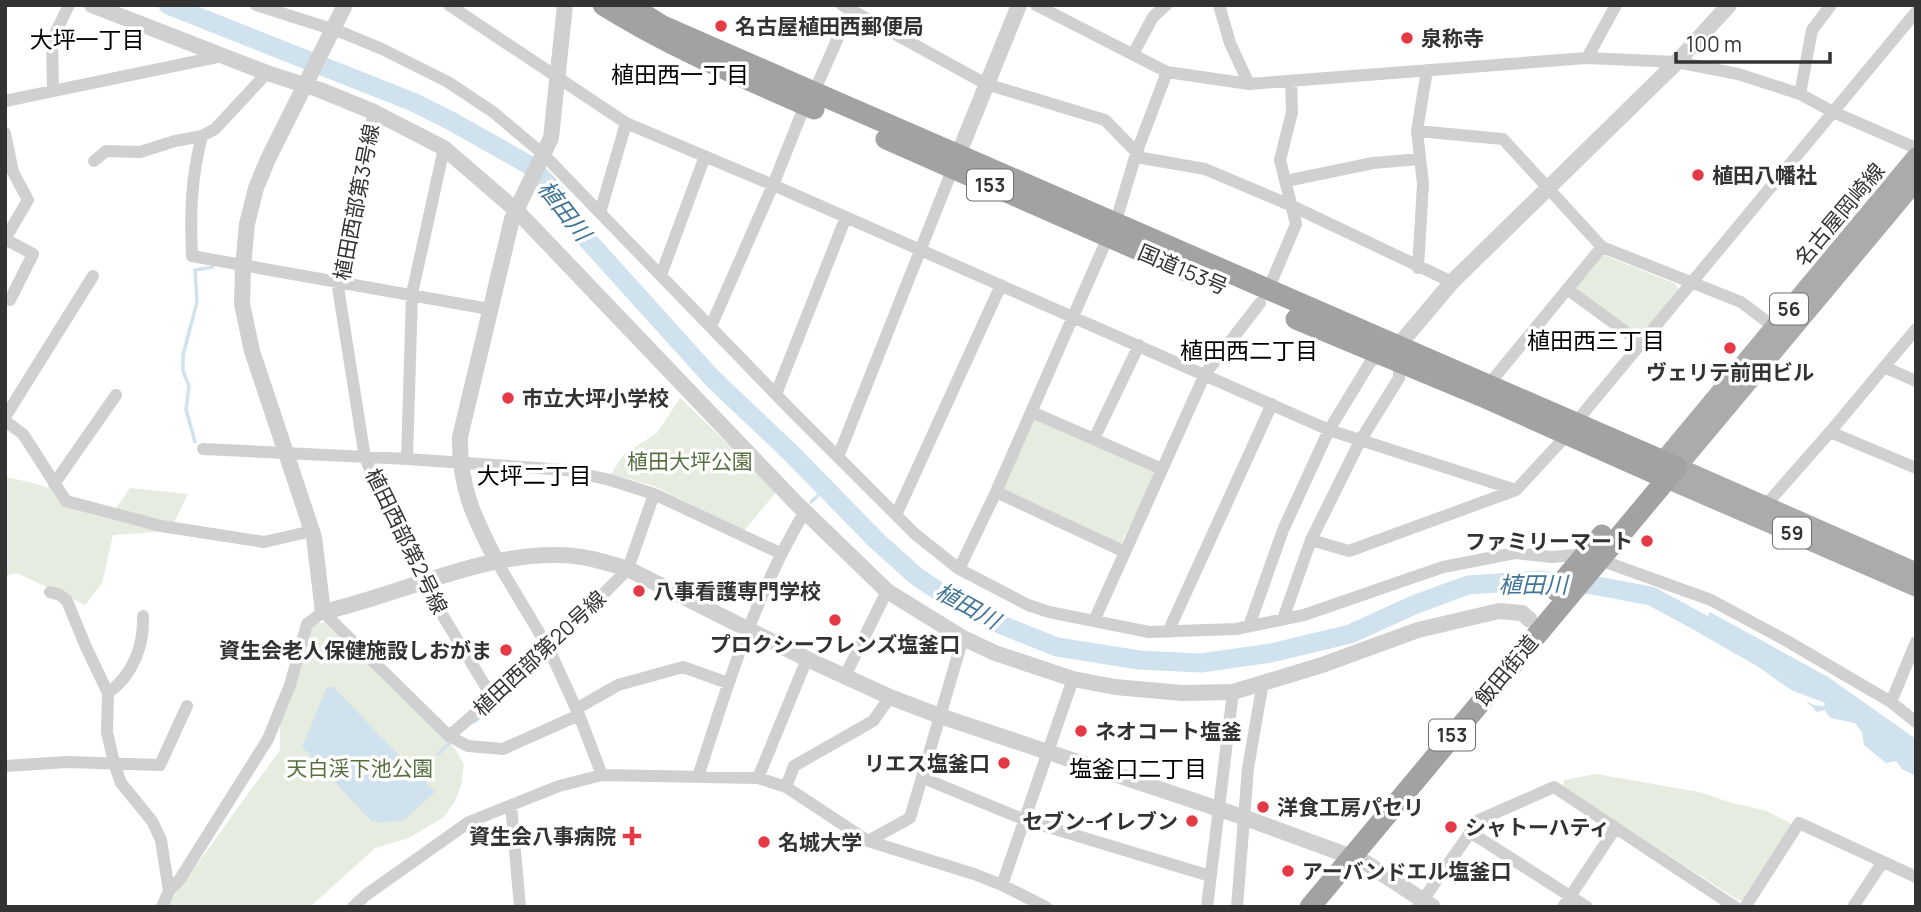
<svg xmlns="http://www.w3.org/2000/svg" width="1921" height="912" font-family="Manrope,'Noto Sans JP',sans-serif">
  <style>
    .green { fill: #e6ecdf }
    .water { fill: #cfe2ee }
    .lines { fill: none; stroke-linecap: round; stroke-linejoin: round }
    .stream { stroke: #cfe2ee; stroke-width: 3.5 }
    .river { stroke: #cfe2ee; stroke-width: 19 }
    .minor { stroke: #d0d0d0; stroke-width: 12 }
    .tertiary { stroke: #d0d0d0; stroke-width: 16 }
    .primary { stroke: #ababab; stroke-width: 19 }
    .trunk { stroke: #a2a2a2; stroke-width: 21 }
    .poi-dot { fill: #e63946; stroke: #fff; stroke-width: 2.5 }
    .labels { text-anchor: middle; dominant-baseline: central; stroke-width: 7; stroke-linejoin: round; paint-order: stroke }
    .shield { fill: #fff; stroke: #707070; stroke-width: 2 }
    .shield-label { font-size: 19px; font-weight: bold; fill: #333 }
    .poi-label { font-size: 21px; font-weight: bold; fill: #333; stroke: #fff; text-anchor: start }
    .street-label { font-size: 21px; fill: #333; stroke: #fff }
    .park-label { font-size: 21px; fill: #56703f; stroke: #fff }
    .neighbourhood-label { font-size: 23px; fill: #000; stroke: #fff }
    .water-label { font-size: 23px; font-style: italic; fill: #3f7597; stroke: #fff }
  </style>
  <rect width="100%" height="100%" fill="#fff"/>
  <path class="green" d="M1601 254 1676 284 1678 289 1639 338 1573 288Z
    M680 398 777 491 744 531 654 486 611 474 624 454 657 433Z
    M1035 418 1158 470 1120 545 1002 490Z
    M5 477 34 483 114 511 130 488 188 494 170 531 113 535 102 583 85 605 17 573 5 576Z
    M315 623H325L456 750 464 764 461 786 455 801 444 817 409 838 375 848 310 907H166L280 750V723L310 630Z
    M1596 774 1699 792 1732 803 1764 810 1789 822 1791 826 1742 900H1738L1563 787 1564 780Z"/>
  <path class="water" d="M1710 612 1828 677 1916 739V776L1902 769 1896 761 1886 763 1864 745 1862 732 1855 723 1830 718 1825 710 1817 712 1806 701 1814 705 1824 706 1825 703 1791 690 1757 666 1699 633Z
    M327 687H333L435 792 404 820 378 823 375 820 372 822 302 747Z"/>
  <g class="lines">
    <path class="stream" d="M195 442 186 409 189 386 183 371V355L197 302 195 270 213 267
      M811 502 826 488
      M474 722 494 705
      M438 754 449 744
      M416 772 421 768"/>
    <path class="river" d="M168 5 413 102 451 121 529 165 553 189 583 235 713 379 792 454 877 541 916 576 956 603 1004 626 1057 647 1139 660 1201 663 1271 653 1350 634 1416 604 1468 585 1540 580 1592 585 1651 596 1727 637"/>
    <path class="minor" d="M256 5 341 32 382 49 448 82 493 112 543 154 790 409 915 534 959 569 1028 605 1049 612 1149 632 1236 629 1304 615 1443 567 1515 553 1552 557 1585 554
      M449 5 626 123 773 185 1329 430 1516 490
      M842 5 986 84 1105 120 1142 158 1205 169 1290 205 1452 282
      M1036 5 1167 72 1249 84 1587 58 1677 62 1738 74 1800 94
      M1219 5 1230 43 1249 84
      M1831 5 1812 30 1800 94 1833 112 1916 148
      M1133 54 1153 17 1166 5
      M1587 58 1616 5
      M53 91 52 40 69 5
      M814 92 852 6
      M5 101 222 56
      M374 112 337 281 365 458 423 583 492 697
      M1417 131 1503 139 1602 247 1741 302 1774 327
      M5 133 13 172 28 200 5 239 33 254 10 300
      M202 136C191 178 190 213 192 256L489 309
      M94 161 106 151 140 152 175 141 202 136 215 129 267 73
      M1286 181 1373 163 1420 159
      M600 213 626 123
      M1115 224 1136 154 1167 72
      M1418 268 1423 184 1417 131 1427 70
      M661 275 705 156
      M1567 289 1641 343
      M1268 290 1296 224 1280 160 1292 112 1291 81
      M711 326 773 185 805 105
      M1884 367 1916 381
      M1489 384 1602 247
      M776 394 846 217
      M1032 412 1162 469
      M5 417 93 276
      M5 421 23 434 66 501 161 526 264 542 312 531
      M1576 422 1916 12
      M1830 432 1916 468
      M1094 439 1139 345
      M203 449 407 459 566 470 610 480 654 494 780 553
      M838 457 953 168
      M407 459 412 294 444 148
      M54 484 116 395
      M996 492 1125 552
      M1765 506 1830 432 1916 329
      M896 515 1001 285
      M1311 540 1349 551 1516 490 1567 435
      M1600 560 1711 600 1787 641 1891 702 1916 722
      M497 562 549 649 579 715 602 775
      M959 569 996 492 1108 237
      M50 592 60 595 67 601 86 647 108 693 107 732 114 763 121 783 152 821 161 840 169 891
      M1283 619 1311 540 1360 441 1399 378V357
      M1094 621 1205 374 1260 303
      M1249 626 1283 530 1329 430 1371 361 1386 354
      M1168 632 1272 404
      M845 676 887 591
      M108 693C133 675 144 646 143 616
      M1891 702 1916 642
      M576 709 618 685 683 667 728 683
      M449 736 549 649 628 569 654 494
      M5 766 67 762 160 765 187 706
      M698 777C727 686 755 595 805 511
      M758 778 807 659
      M923 778 1025 820 1210 876
      M786 787 794 766 873 721 890 697
      M511 805 520 907
      M1470 832 1587 907
      M868 841 910 818 963 638
      M1002 885 1073 679
      M162 907 169 891 180 879 268 739 290 685 307 624 323 612 449 736 468 746 503 749 579 715
      M353 907 366 895 469 822 559 786 602 775 758 778 786 787 868 841 974 874 1002 885 1046 907
      M1207 907 1233 692
      M1237 907 1248 768 1263 682
      M1418 907 1479 820 1554 787 1735 907
      M1563 907 1615 829
      M1745 907 1799 823 1916 877
      M1853 907 1882 863"/>
    <path class="tertiary" d="M92 5 267 73 320 90 374 112 444 148 517 211 795 502 887 591 963 638 995 653 1073 679 1115 687 1182 693 1233 692 1322 665 1418 630 1499 611 1522 613 1530 620
      M345 5 268 159 256 188 247 224 243 267 242 304 252 351 314 537 323 612C399 595 481 553 559 555 583 555 605 562 628 569L807 659 890 697 940 716 1243 817 1363 861 1433 907
      M954 165 1019 5
      M1398 346 1452 282 1677 62 1729 5
      M497 562C474 518 459 487 460 437L512 219 551 138 565 5"/>
    <path class="primary" d="M1916 181 1677 467 1916 572
      M1663 461 1916 157
      M1667 479 1916 587"/>
    <path class="trunk" d="M603 5C670 47 742 77 814 109
      M629 5 661 25 814 92 1677 467 1310 907
      M886 139 1193 274
      M1296 319 1481 396 1667 479
      M1555 590 1602 535"/>
  </g>
  <g class="poi-dot">
    <circle cx="721" cy="26" r="7"/>
    <circle cx="1407" cy="38" r="7"/>
    <circle cx="1698" cy="175" r="7"/>
    <circle cx="1730" cy="348" r="7"/>
    <circle cx="508" cy="398" r="7"/>
    <circle cx="1647" cy="541" r="7"/>
    <circle cx="639" cy="591" r="7"/>
    <circle cx="835" cy="620" r="7"/>
    <circle cx="506" cy="650" r="7"/>
    <circle cx="1081" cy="731" r="7"/>
    <circle cx="1004" cy="763" r="7"/>
    <circle cx="1263" cy="807" r="7"/>
    <circle cx="1192" cy="821" r="7"/>
    <circle cx="1451" cy="827" r="7"/>
    <path d="M628.5 825.5h7v7h7v7h-7v7h-7v-7h-7v-7h7z"/>
    <circle cx="764" cy="842" r="7"/>
    <circle cx="1288" cy="871" r="7"/>
  </g>
  <g class="labels">
    <g class="shield">
      <rect x="967" y="169.5" width="46" height="31" rx="5"/>
      <rect x="1770" y="293.5" width="38" height="31" rx="5"/>
      <rect x="1773" y="517.5" width="38" height="31" rx="5"/>
      <rect x="1429" y="719.5" width="46" height="31" rx="5"/>
    </g>
    <g class="shield-label">
      <text x="990" y="185">153</text>
      <text x="1789" y="309">56</text>
      <text x="1792" y="533">59</text>
      <text x="1452" y="735">153</text>
    </g>
    <g class="poi-label">
      <text x="735" y="26">名古屋植田西郵便局</text>
      <text x="1421" y="38">泉称寺</text>
      <text x="1712" y="175">植田八幡社</text>
      <text x="1730" y="372" text-anchor="middle">ヴェリテ前田ビル</text>
      <text x="522" y="398">市立大坪小学校</text>
      <text x="1633" y="541" text-anchor="end">ファミリーマート</text>
      <text x="653" y="591">八事看護専門学校</text>
      <text x="835" y="644" text-anchor="middle">プロクシーフレンズ塩釜口</text>
      <text x="492" y="650" text-anchor="end">資生会老人保健施設しおがま</text>
      <text x="1095" y="731">ネオコート塩釜</text>
      <text x="990" y="763" text-anchor="end">リエス塩釜口</text>
      <text x="1277" y="807">洋食工房パセリ</text>
      <text x="1178" y="821" text-anchor="end">セブン-イレブン</text>
      <text x="1465" y="827">シャトーハティ</text>
      <text x="616" y="836" text-anchor="end">資生会八事病院</text>
      <text x="778" y="842">名城大学</text>
      <text x="1302" y="871">アーバンドエル塩釜口</text>
    </g>
    <g class="street-label">
      <text transform="translate(356 202) rotate(-79)">植田西部第3号線</text>
      <text transform="translate(1839 214) rotate(-50)">名古屋岡崎線</text>
      <text transform="translate(1183 269) rotate(23)">国道153号</text>
      <text transform="translate(407 541) rotate(64)">植田西部第2号線</text>
      <text transform="translate(539 653) rotate(-43)">植田西部第20号線</text>
      <text transform="translate(1506 670) rotate(-50)">飯田街道</text>
    </g>
    <g class="park-label">
      <text x="690" y="461">植田大坪公園</text>
      <text x="360" y="768">天白渓下池公園</text>
    </g>
    <g class="neighbourhood-label">
      <text x="87" y="39">大坪一丁目</text>
      <text x="680" y="74">植田西一丁目</text>
      <text x="1596" y="340">植田西三丁目</text>
      <text x="1249" y="350">植田西二丁目</text>
      <text x="534" y="475">大坪二丁目</text>
      <text x="1138" y="768">塩釜口二丁目</text>
    </g>
    <g class="water-label">
      <text transform="translate(565 210) rotate(52)">植田川</text>
      <text x="1533" y="584">植田川</text>
      <text transform="translate(968 605) rotate(29)">植田川</text>
    </g>
  </g>
  <rect width="1921" height="912" fill="none" stroke="#333333" stroke-width="14"/>
  <path d="M1676 52v10h154v-10" fill="none" stroke="#333333" stroke-width="3.5"/>
  <text x="1686" y="52" font-size="21" fill="#333333" stroke="#ffffff" stroke-width="5" paint-order="stroke">100 m</text>
</svg>
